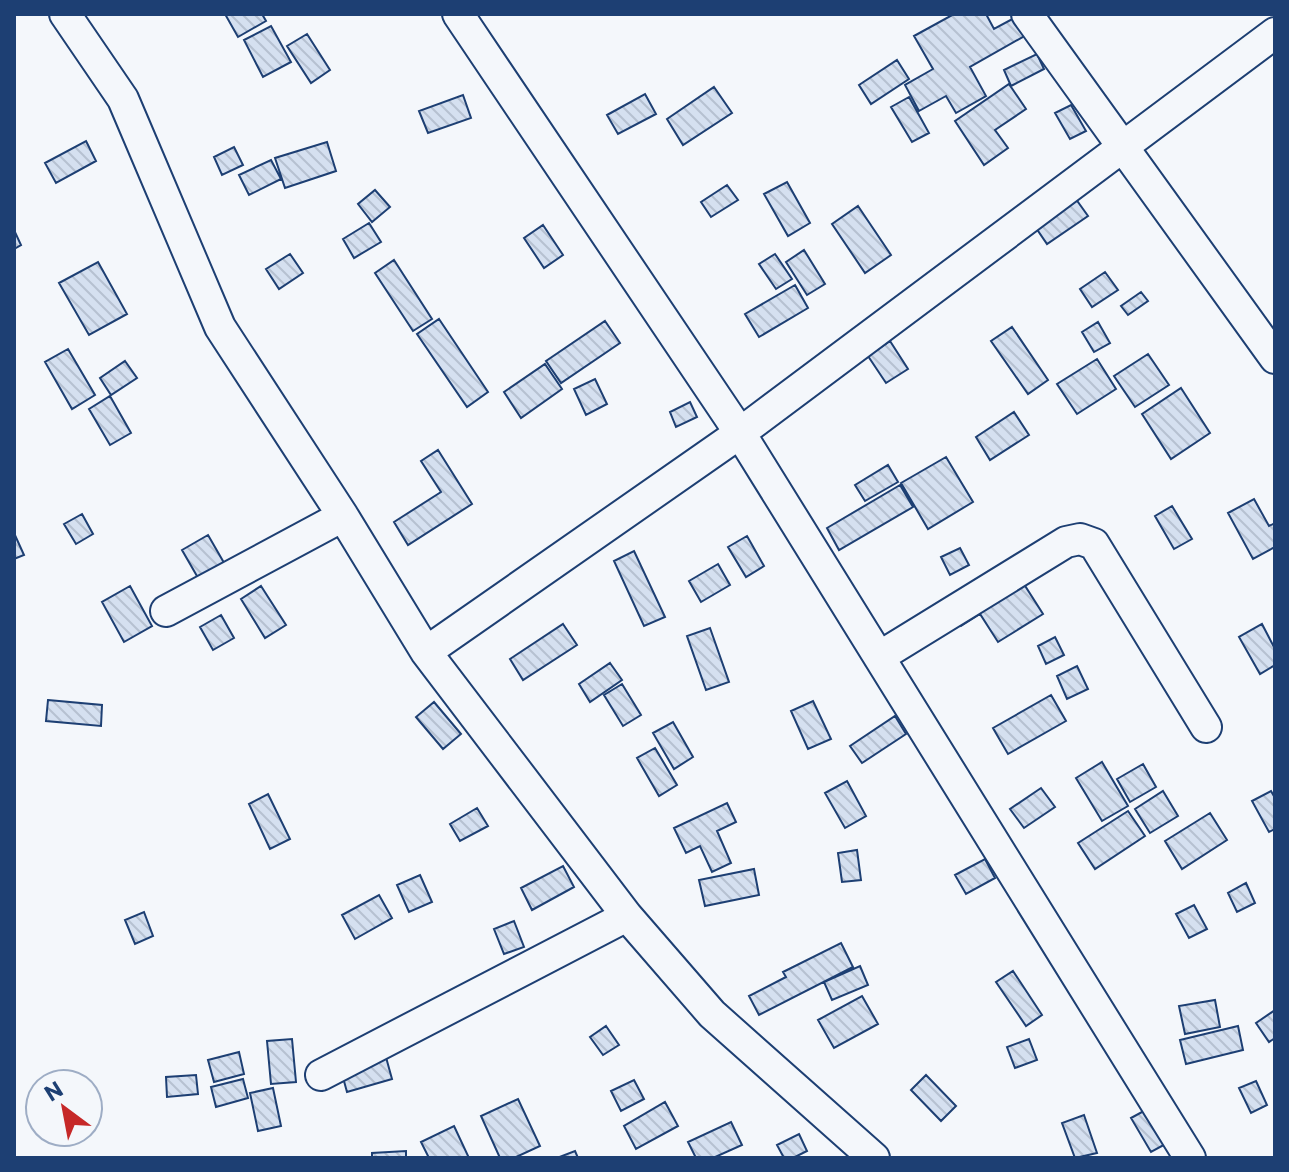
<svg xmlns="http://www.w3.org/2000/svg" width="1289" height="1172" font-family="Commissioner,sans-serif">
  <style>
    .building { fill: url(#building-back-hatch); stroke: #1d3f73; stroke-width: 2 }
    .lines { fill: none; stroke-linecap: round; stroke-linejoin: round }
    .minor-casing { stroke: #1d3f73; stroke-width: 34 }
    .minor { stroke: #f4f7fb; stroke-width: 30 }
  </style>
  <defs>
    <pattern id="building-back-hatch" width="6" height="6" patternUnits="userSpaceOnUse" patternTransform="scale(2)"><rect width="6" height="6" fill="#d5e0f0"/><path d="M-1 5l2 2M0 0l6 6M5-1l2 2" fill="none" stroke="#b6c1d1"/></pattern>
  </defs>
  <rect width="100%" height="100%" fill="#f4f7fb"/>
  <path class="building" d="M225 14H262L266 21 238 37Z
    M954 14H986L994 29 1018 16 1028 34 970 67 986 96 956 113 946 96 919 111 905 85 933 69 914 36Z
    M271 26 291 62 263 77 244 40Z
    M307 34 330 70 311 83 287 46Z
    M1037 54 1044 69 1011 86 1004 70Z
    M897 60 909 79 871 104 859 85Z
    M1009 84 1026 109 995 130 1008 148 984 165 955 121Z
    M714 87 732 113 683 145 667 119Z
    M645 94 656 114 618 134 607 115Z
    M463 95 471 118 428 133 419 111Z
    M909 97 929 133 912 142 891 107Z
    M1071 105 1086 131 1070 139 1055 113Z
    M86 141 96 161 56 183 45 163Z
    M327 142 336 171 285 188 275 158Z
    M234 147 243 165 222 175 214 157Z
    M271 160 281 179 249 195 239 175Z
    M787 182 810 223 788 236 764 194Z
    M727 185 738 200 711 217 701 202Z
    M375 190 390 207 372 222 358 204Z
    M1073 195 1088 216 1047 244 1032 222Z
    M858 206 891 255 865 273 832 224Z
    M369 223 381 242 354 258 343 239Z
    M543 225 563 255 544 268 524 238Z
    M14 230 21 245 14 249Z
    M804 250 825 284 807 295 786 262Z
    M290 254 303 273 279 289 266 269Z
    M775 254 792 279 776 289 759 264Z
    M394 260 432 319 413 331 375 273Z
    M98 262 127 314 89 335 59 283Z
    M1105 272 1118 290 1092 307 1080 289Z
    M795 285 808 308 759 337 745 314Z
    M1141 292 1148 301 1128 315 1121 306Z
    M439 319 488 392 467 407 417 334Z
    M605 321 620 343 561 383 546 361Z
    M1098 322 1110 343 1094 352 1082 332Z
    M1012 327 1048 380 1028 394 991 341Z
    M890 341 908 369 886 383 868 356Z
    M68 349 95 395 72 409 45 362Z
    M1148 354 1169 385 1135 407 1114 376Z
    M1097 359 1116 389 1077 414 1057 384Z
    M125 361 137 378 111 395 100 378Z
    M545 364 562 389 521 418 504 392Z
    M595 379 607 404 586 415 574 389Z
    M1181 388 1210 433 1171 459 1142 414Z
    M110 396 131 433 110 445 89 409Z
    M690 402 697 417 676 427 670 412Z
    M1014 412 1029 435 990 460 976 437Z
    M438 450 472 504 408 545 394 522 441 492 421 461Z
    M946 457 973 502 928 529 901 483Z
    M888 465 898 482 865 501 855 485Z
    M900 485 913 507 839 550 827 528Z
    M1254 499 1269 526 1275 523V547L1253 559 1228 513Z
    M1172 506 1192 539 1174 549 1155 516Z
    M82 514 93 534 76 544 64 524Z
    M14 533 24 555 14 559Z
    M208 535 231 575 205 590 182 550Z
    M747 536 764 566 746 577 728 547Z
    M960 548 969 565 950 575 941 557Z
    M634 551 665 617 644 626 614 561Z
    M718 564 730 585 701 602 689 581Z
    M1015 570 1043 614 998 642 980 614 961 626 951 611Z
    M130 586 152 626 124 642 102 602Z
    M261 586 286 625 265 638 241 599Z
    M221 615 234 638 213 650 200 627Z
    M563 624 577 645 523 680 510 659Z
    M1262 624 1275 649V665L1260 674 1239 637Z
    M710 628 729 682 706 690 687 636Z
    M1055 637 1064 655 1046 664 1038 646Z
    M610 663 622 680 590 702 579 684Z
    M1077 666 1088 689 1067 699 1057 676Z
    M622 684 641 715 623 726 604 695Z
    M1051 695 1066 721 1008 754 993 728Z
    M48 700 102 705 101 726 46 721Z
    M813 701 831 739 808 749 791 711Z
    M434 702 461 734 443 749 416 717Z
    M895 716 906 734 862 763 850 746Z
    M673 722 693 757 674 769 653 733Z
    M655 748 677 785 659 796 637 758Z
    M1102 762 1128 806 1102 821 1076 778Z
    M1143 764 1156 787 1130 802 1117 779Z
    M847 781 866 816 845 828 825 793Z
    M1041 788 1055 807 1024 828 1010 809Z
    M1163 791 1178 816 1150 833 1135 809Z
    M1271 791 1275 798V829L1269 832 1252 801Z
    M268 794 290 839 270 849 249 804Z
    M727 803 736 822 717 831 731 863 712 872 700 846 686 853 674 828Z
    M477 808 488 826 460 841 450 824Z
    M1128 811 1145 836 1095 869 1078 843Z
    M1210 813 1227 840 1182 869 1165 841Z
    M857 850 861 880 842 882 838 853Z
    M985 859 995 878 966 894 955 875Z
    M563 866 574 887 532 910 521 888Z
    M754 869 759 895 705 906 699 880Z
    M420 875 432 902 409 912 397 885Z
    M1246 883 1255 903 1237 912 1228 893Z
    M379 895 392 918 355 939 342 915Z
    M1194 905 1207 929 1189 938 1176 914Z
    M144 912 153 936 135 944 125 920Z
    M514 921 524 947 504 954 494 929Z
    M841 943 853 967 759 1015 749 996 786 977 783 972Z
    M860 966 868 985 832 1000 824 982Z
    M1013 971 1042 1015 1026 1026 996 982Z
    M862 996 878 1024 834 1048 818 1020Z
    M1215 1000 1220 1027 1185 1034 1179 1006Z
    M1275 1010V1038L1269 1042 1256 1023Z
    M606 1026 619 1045 603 1055 590 1037Z
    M1238 1026 1243 1050 1186 1064 1180 1040Z
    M292 1039 296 1082 271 1084 267 1041Z
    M1029 1039 1037 1060 1015 1068 1007 1047Z
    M384 1050 392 1079 347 1092 339 1063Z
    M239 1052 244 1074 214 1082 208 1060Z
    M196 1075 198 1094 167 1097 166 1077Z
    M926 1075 956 1106 941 1121 911 1090Z
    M243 1079 248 1098 216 1107 211 1087Z
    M634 1080 644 1099 621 1111 611 1091Z
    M1256 1081 1267 1105 1251 1113 1239 1088Z
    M273 1088 281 1126 258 1131 250 1093Z
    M518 1099 540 1146 514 1158H500L481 1116Z
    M665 1102 678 1126 636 1149 624 1126Z
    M1151 1107 1171 1141 1151 1152 1131 1118Z
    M1084 1115 1097 1153 1075 1158 1062 1123Z
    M731 1122 742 1145 713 1158H696L688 1142Z
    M454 1126 469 1158H429L421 1142Z
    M799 1134 807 1151 793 1158H784L777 1145Z
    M406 1151V1158H372V1153Z
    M575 1151 578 1158H557Z"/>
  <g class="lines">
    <g class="minor-casing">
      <path id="minor" d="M65 14 123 99 220 327 343 516 426 652 627 916 712 1014 874 1158
        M458 14 740 433 1190 1158
        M1027 14 1275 358
        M166 611 343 516
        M426 652 740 433 1275 33
        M879 657 1066 542 1080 539 1094 544 1206 727
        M321 1075 627 916"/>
    </g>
    <use href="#minor" class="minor"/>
  </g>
  <rect width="1289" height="1172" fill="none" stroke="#1d3f73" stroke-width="32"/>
  <g transform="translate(64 1108) rotate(328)"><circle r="38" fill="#f4f7fb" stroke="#9eadc5" stroke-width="2"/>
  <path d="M0-6L14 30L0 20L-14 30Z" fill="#c62828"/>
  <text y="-12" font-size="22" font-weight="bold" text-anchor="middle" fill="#1d3f73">N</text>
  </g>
</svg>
